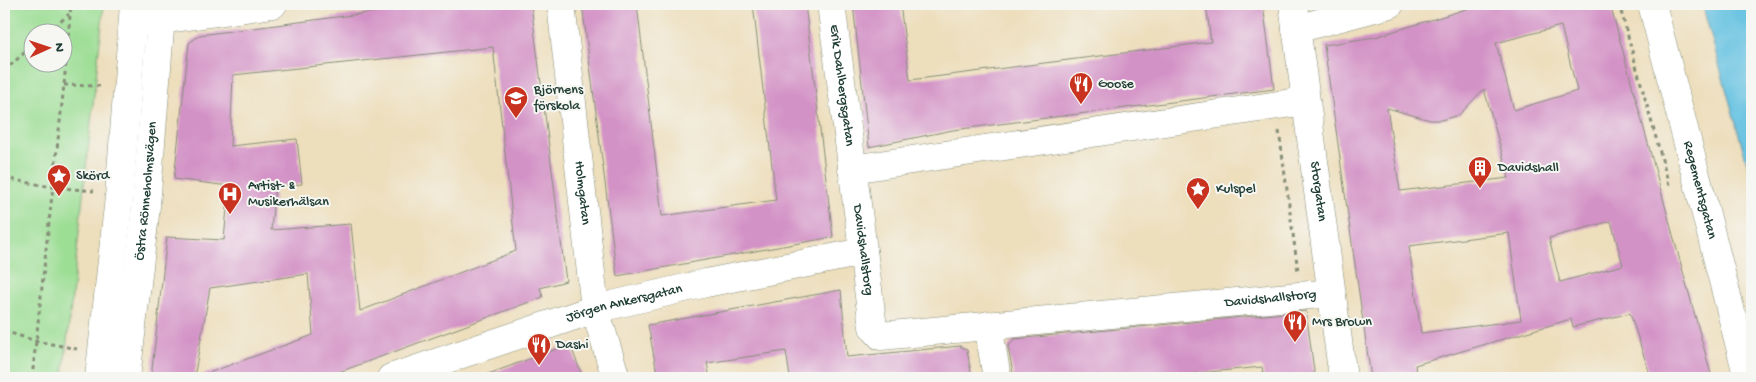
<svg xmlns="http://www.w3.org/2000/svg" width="1756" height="382" font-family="'Gochi Hand',sans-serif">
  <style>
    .green { fill: #9dde95; stroke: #5e8e64; fill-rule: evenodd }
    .water { fill: #63c1e1; stroke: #417f8a }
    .building { fill: #d392c6; fill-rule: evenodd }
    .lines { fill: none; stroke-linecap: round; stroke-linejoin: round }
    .minor-casing { stroke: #868e78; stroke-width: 29 }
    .tertiary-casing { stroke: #868e78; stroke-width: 29 }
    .secondary-casing { stroke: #868e78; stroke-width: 29 }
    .path { stroke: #868e78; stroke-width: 3; stroke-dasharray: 4 4; stroke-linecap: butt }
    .minor { stroke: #fff; stroke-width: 28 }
    .tertiary { stroke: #fff; stroke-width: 28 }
    .secondary { stroke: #fff; stroke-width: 28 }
    .labels { text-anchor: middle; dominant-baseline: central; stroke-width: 4; stroke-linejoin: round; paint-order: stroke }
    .poi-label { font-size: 14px; fill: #1f3d34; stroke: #f6f6f2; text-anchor: start }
    .street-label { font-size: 14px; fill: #1f3d34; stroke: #f6f6f2 }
  </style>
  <rect width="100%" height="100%" fill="#f6f6f2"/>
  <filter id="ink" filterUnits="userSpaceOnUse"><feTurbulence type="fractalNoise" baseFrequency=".02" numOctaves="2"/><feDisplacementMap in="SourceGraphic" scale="10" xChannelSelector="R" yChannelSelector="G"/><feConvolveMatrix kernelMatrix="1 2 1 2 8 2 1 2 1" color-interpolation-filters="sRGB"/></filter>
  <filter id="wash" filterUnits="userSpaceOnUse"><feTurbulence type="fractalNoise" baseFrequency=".0096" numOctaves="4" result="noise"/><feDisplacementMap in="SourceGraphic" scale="20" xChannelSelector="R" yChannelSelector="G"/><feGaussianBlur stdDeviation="1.12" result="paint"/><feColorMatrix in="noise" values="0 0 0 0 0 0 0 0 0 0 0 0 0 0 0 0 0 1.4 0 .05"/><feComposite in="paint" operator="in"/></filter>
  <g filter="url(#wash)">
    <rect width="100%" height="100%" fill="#eddebc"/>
    <path class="green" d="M4 4H104L63 378H4ZM32 32H62V62H32Z"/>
    <path class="water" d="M1702 4H1752V181Z"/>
    <g id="blocks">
      <path class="building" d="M436 4H531L566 281 540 288 543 297 323 378H201L200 376 313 335 308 274 210 288 194 378H151L167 237 224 240 229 186 174 179 189 43 200 35ZM493 47 516 251 360 311 351 224 271 230 275 186 302 184 297 139 230 146 233 75Z
        M582 4H637L662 216 776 200 753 4H805L833 237 617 276Z
        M853 4H900L910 80 1211 42 1206 4H1263L1274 89 953 130 869 147Z
        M1483 4H1610L1712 378H1651L1630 313 1573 327 1571 319 1415 365 1417 378H1371L1324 45 1375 37ZM1561 26 1577 91 1514 110 1496 43ZM1484 89 1509 178 1400 191 1387 108 1430 120H1441L1459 115ZM1611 221 1623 265 1560 282 1549 238ZM1509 233 1521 320 1421 333 1409 246Z
        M841 290 847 357 960 346 967 350 972 378H790L786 351 707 363 710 378H658L648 325Z
        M1306 311 1315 378H1264L1262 367 1146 378H1014L1008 347 1014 339Z
        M570 344 583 378H484L483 376Z"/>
    </g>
  </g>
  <g filter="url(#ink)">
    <use href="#blocks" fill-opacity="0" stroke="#868e78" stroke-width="1"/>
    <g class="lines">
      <g class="minor-casing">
        <g id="minor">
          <path id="s1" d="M561 4 595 309 616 378"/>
          <path id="s2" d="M831 4 873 327 881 336 1331 293"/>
          <path id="s3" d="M1293 4 1343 378"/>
          <path d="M139 23 273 4"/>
          <path d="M1296 29 1390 4"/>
          <path d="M852 169 1305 101"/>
          <path d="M988 325 997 378"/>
          <path id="s4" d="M391 378 595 309 706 283 863 252"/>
        </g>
      </g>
      <g class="tertiary-casing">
        <g id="tertiary">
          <path d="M99 378 119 197 134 4"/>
          <path id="s5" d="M126 378 146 206 162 4"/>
        </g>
      </g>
      <g class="secondary-casing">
        <g id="secondary">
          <path id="s6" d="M1652 4 1748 378"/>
        </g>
      </g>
      <path class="path" d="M1619 4 1669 185
        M49 32 69 14
        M4 71 32 46
        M64 85 101 86
        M1279 131 1298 271
        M4 178 52 187 94 191
        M4 331 36 341 77 349
        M32 378 64 85 71 4"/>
      <use href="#minor" class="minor"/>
      <use href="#tertiary" class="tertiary"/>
      <use href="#secondary" class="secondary"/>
    </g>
  </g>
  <defs>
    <g id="restaurant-pin" transform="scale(1.25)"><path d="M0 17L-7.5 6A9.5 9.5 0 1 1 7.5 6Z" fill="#c8321e" stroke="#f6f6f2"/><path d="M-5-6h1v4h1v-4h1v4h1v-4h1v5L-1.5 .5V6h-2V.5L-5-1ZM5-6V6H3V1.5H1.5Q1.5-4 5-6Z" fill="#fff"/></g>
    <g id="school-pin" transform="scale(1.25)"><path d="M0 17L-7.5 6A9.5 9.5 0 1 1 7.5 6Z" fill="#c8321e" stroke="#f6f6f2"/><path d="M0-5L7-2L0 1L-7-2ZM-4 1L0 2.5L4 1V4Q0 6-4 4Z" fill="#fff"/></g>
    <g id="building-pin" transform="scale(1.25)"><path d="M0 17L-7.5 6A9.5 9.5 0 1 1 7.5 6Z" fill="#c8321e" stroke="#f6f6f2"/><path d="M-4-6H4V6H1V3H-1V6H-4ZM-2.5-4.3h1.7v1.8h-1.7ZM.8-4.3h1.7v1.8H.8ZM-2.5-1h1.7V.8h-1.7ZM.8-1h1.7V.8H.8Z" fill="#fff"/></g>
    <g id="sight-pin" transform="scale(1.25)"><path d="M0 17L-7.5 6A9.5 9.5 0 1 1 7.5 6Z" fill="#c8321e" stroke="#f6f6f2"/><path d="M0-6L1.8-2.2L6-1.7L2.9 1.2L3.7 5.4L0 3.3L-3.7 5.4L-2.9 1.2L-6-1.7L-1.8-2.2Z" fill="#fff"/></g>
    <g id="hospital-pin" transform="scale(1.25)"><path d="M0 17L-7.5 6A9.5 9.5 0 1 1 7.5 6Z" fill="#c8321e" stroke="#f6f6f2"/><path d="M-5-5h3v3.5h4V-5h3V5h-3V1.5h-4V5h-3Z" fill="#fff"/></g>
  </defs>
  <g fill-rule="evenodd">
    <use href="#restaurant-pin" x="1081" y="84"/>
    <use href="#school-pin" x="516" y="98"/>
    <use href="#building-pin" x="1480" y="168"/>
    <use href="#sight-pin" x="59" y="176"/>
    <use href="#sight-pin" x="1198" y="189"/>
    <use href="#hospital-pin" x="230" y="194"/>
    <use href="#restaurant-pin" x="1295" y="322"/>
    <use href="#restaurant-pin" x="539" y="345"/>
  </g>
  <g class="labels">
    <g class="poi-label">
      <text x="1098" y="84">Goose</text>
      <text x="534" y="90">Björnens<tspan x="534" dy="16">förskola</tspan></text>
      <text x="1498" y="168">Davidshall</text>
      <text x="76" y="176">Skörd</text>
      <text x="248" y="186">Artist- &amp;<tspan x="248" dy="16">Musikerhälsan</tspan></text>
      <text x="1216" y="189">Kulspel</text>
      <text x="1312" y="322">Mrs Brown</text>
      <text x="556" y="345">Dashi</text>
    </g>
    <g class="street-label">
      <text stroke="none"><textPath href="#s2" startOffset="82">Erik Dahlbergsgatan</textPath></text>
      <text stroke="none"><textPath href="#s5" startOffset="188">Östra Rönneholmsvägen</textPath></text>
      <text stroke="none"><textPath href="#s3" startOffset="189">Storgatan</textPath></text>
      <text stroke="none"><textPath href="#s6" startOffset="192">Regementsgatan</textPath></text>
      <text stroke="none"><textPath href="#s1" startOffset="190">Holmgatan</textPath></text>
      <text stroke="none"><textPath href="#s2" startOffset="248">Davidshallstorg</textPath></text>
      <text stroke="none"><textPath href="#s2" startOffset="729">Davidshallstorg</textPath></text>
      <text stroke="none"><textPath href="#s4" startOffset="245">Jörgen Ankersgatan</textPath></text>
    </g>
  </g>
  <rect width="1756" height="382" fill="none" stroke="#f6f6f2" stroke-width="20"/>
  <g transform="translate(48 48) rotate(87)"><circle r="24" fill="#f6f6f2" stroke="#a0aca6"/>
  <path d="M0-4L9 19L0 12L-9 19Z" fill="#c8321e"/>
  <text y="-8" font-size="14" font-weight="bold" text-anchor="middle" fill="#1f3d34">N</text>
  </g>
</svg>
